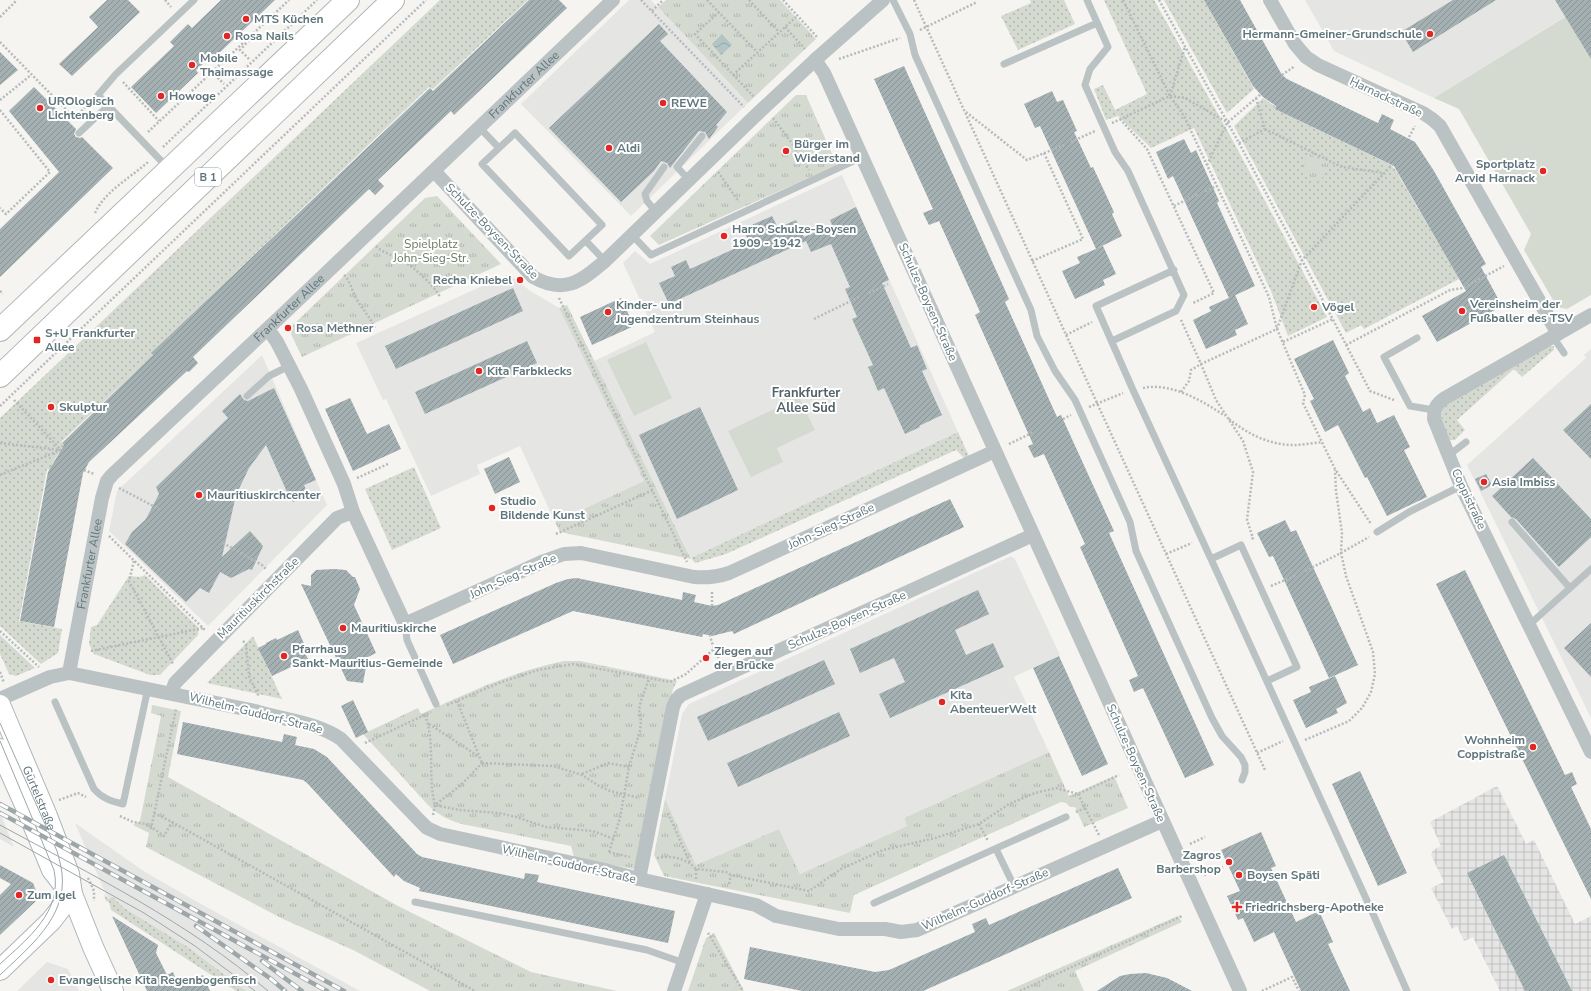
<svg xmlns="http://www.w3.org/2000/svg" width="1591" height="991" font-family="'Nunito Sans',sans-serif">
  <style>
    .built { fill: #e5e6e4 }
    .industrial { fill: url(#industrial-grid) }
    .grass { fill: url(#grass-dots) }
    .park { fill: url(#park-tufts) }
    .pitch { fill: #d5dad0 }
    .water { fill: url(#water-waves) }
    .building { fill: url(#building-hatch) }
    .lines { fill: none; stroke-linecap: round; stroke-linejoin: round }
    .secondary-casing { stroke: #aeb6b8; stroke-width: 22 }
    .primary-casing { stroke: #afb6b8; stroke-width: 24 }
    .path { stroke: #b6babc; stroke-width: 2.5; stroke-dasharray: 2 2; stroke-linecap: butt }
    .lane { stroke: #bbc2c4; stroke-width: 7 }
    .street { stroke: #bbc2c4; stroke-width: 14 }
    .secondary { stroke: #fff; stroke-width: 20 }
    .primary { stroke: #fff; stroke-width: 22 }
    .tram { stroke: #9da6a9; stroke-width: 1 }
    .rail-casing { stroke: #9da6a9; stroke-width: 4.5 }
    .rail { stroke: #fff; stroke-width: 3; stroke-dasharray: 9; stroke-linecap: butt }
    .poi-dot { fill: #e12724; stroke: #fff; stroke-width: 1.5 }
    .labels { text-anchor: middle; dominant-baseline: central; stroke-width: 4; stroke-linejoin: round; paint-order: stroke }
    .shield { fill: #fff; stroke: #909fa3; stroke-width: 1 }
    .shield-label { font-size: 11px; font-weight: bold; fill: #60767c }
    .poi-label { font-size: 12px; font-weight: bold; fill: #60767c; stroke: #fff; text-anchor: start }
    .street-label { font-size: 12px; fill: #60767c; stroke: #fff }
    .park-label { font-size: 12px; fill: #6c7963; stroke: #fff }
    .neighbourhood-label { font-size: 13px; font-weight: bold; fill: #526267; stroke: #fff }
  </style>
  <defs>
    <pattern id="industrial-grid" width="8" height="8" patternUnits="userSpaceOnUse"><rect width="8" height="8" fill="#e5e6e4"/><path d="M0 4h8M4 0v8" fill="none" stroke="#bdbfbe"/></pattern>
    <pattern id="grass-dots" width="8" height="8" patternUnits="userSpaceOnUse"><rect width="8" height="8" fill="#d5dad0"/><path d="M2 2h.1M6 6h.1" fill="none" stroke="#b0b5ae" stroke-width="1.8" stroke-linecap="round"/></pattern>
    <pattern id="park-tufts" width="24" height="20" patternUnits="userSpaceOnUse"><rect width="24" height="20" fill="#d5dad0"/><path d="M3 7l-1-3M5 7V3M7 7l1-3M15 17l-1-3M17 17v-4M19 17l1-3" fill="none" stroke="#b0b5ae"/></pattern>
    <pattern id="water-waves" width="16" height="10" patternUnits="userSpaceOnUse"><rect width="16" height="10" fill="#b2c4c4"/><path d="M0 5q4-4 8 0t8 0" fill="none" stroke="#94a4a4"/></pattern>
    <pattern id="building-hatch" width="6" height="6" patternUnits="userSpaceOnUse"><rect width="6" height="6" fill="#a4b0b2"/><path d="M-1 1l2-2M0 6l6-6M5 7l2-2" fill="none" stroke="#899496"/></pattern>
  </defs>
  <rect width="100%" height="100%" fill="#f5f4f1"/>
  <path class="built" d="M629 0H651L748 103 631 216 521 104Z
    M1305 0H1591V58L1564 17 1434 98 1334 51Z
    M842 175 958 432 691 558 594 361 655 332 623 263 635 251 650 264Z
    M509 274 529 290 559 308 644 481 555 522 520 446 477 465 480 474 431 496 386 399 383 400 356 343Z
    M1591 349V718L1467 465 1586 358 1584 355Z
    M262 355 327 505 208 626 109 531 117 491Z
    M1011 556 1015 559 1060 655 1014 677 1049 752 904 818 907 826 800 874 779 829 696 865 665 799 682 714 689 704Z
    M0 812 11 840 14 847 0 839Z
    M75 823 145 872 201 904 360 991H246L188 947 124 908 113 897 108 899Z
    M47 962 68 969 79 991H17Z"/>
  <path class="industrial" d="M1497 786 1526 844 1534 840 1575 924 1591 916V991H1500L1473 937 1464 941 1457 926 1452 929 1431 888 1444 882 1431 855 1433 850 1441 846 1430 822Z"/>
  <path class="grass" d="M440 0H528L433 89 429 87 151 353 153 355 61 442 64 445 53 462 51 470 47 469 19 621 62 629 58 653 41 664 0 626V418Z
    M1030 0H1064L1075 24 1018 50 1001 16 1031 3Z
    M1104 0H1154L1232 139 1327 317 1288 336 1271 291 1194 128 1151 148 1118 116 1106 120 1094 89 1103 85 1115 110 1147 94Z
    M1164 0H1204L1254 89 1227 113Z
    M1263 98 1276 107 1275 109 1389 164 1395 169 1459 279 1364 329 1361 325 1346 333 1234 126Z
    M1550 346H1554V350L1522 377 1514 369 1457 420 1465 430 1455 440H1449C1444 427 1436 417 1446 405Z
    M958 432 969 456 964 458 956 450 726 554 695 563 691 558Z
    M414 467 441 528 392 550 365 489Z
    M145 575 199 628 198 635 160 675H150L94 654 89 644 91 627 97 625 129 576 140 577Z
    M0 635 35 668 16 676 9 674 0 654Z
    M253 636 282 699 207 683Z
    M104 894 108 899 113 897 124 908 188 947 246 991H236L111 910 109 902 106 901Z"/>
  <path class="park" d="M666 0H780L816 39 748 103 658 7Z
    M796 95H806L837 165 659 245 650 236Z
    M1309 154 1329 164 1320 182 1300 172Z
    M437 196 501 264 302 357 291 334 293 325 425 198Z
    M567 305 691 559 560 532 555 522 644 481 559 308Z
    M564 661H580L677 681 673 689 636 867 633 869 574 857 571 846 462 824C448 820 438 815 428 805L363 734 418 708 421 714C468 693 513 671 564 661Z
    M152 705 181 711 168 777 398 906 531 972 617 991H430L353 950 283 919 146 847 149 833 133 825 140 821 161 716 151 713Z
    M1049 752 1069 796 1114 776 1128 808 1084 827 1075 807H1070L1066 803 1061 802 854 895 850 913 664 876 654 855 665 799 696 865 779 829 800 874 907 826 904 818Z
    M1178 916 1182 922 1075 971 1084 991H1007Z
    M714 933 744 991H688L706 938Z"/>
  <path class="pitch" d="M1565 17 1591 58V295L1567 309 1557 307 1524 250 1531 234 1459 109 1434 98Z
    M646 342 672 398 634 416 607 360Z
    M799 397 815 430 777 448 783 462 751 477 728 431Z"/>
  <path class="water" d="M722 34 732 45 721 55 712 44Z"/>
  <path class="building" d="M107 0H128L140 12 72 76 59 64 98 27 89 17Z
    M221 0H275L216 56 214 54 196 70 198 73 156 113 131 87 174 46 170 42 188 24 192 28Z
    M529 0H559L567 8 454 115 451 111 378 180 384 186 375 195 369 189 193 357 198 363 189 372 187 371 89 462 83 473 54 627 20 621 48 472 64 445 62 443 153 355 151 353 430 88 433 91Z
    M1204 0H1240L1282 75 1287 79 1378 123 1382 114 1394 120 1390 129 1415 142 1434 171 1486 264 1481 267 1502 306 1437 342 1422 316 1466 291 1394 166 1275 109 1276 106 1263 97 1253 86Z
    M1453 0H1496L1413 52 1401 32Z
    M1555 0H1591V59Z
    M659 24 668 34 660 41 727 112 716 125 718 127 709 139 705 132 699 131 670 168 667 163 661 161 654 171 621 202 549 128Z
    M0 52 18 70 0 85Z
    M904 66 1009 299 1005 302 1057 417 1061 415 1114 531 1109 533 1214 765 1185 778 1143 688 1134 692 1129 680 1138 676 1080 547 1085 544 1044 454 1034 458 1028 446 1033 444 975 315 980 312 939 221 929 225 923 213 933 209 874 79Z
    M34 87 76 129 74 134 76 137 80 138 82 137 113 168 0 277V229L59 172 9 111Z
    M1052 91 1057 102 1063 100 1077 131 1074 132 1091 168 1093 167 1114 212 1112 214 1122 236 1096 249 1040 126 1035 128 1024 104Z
    M1184 139 1191 153 1196 150 1219 201 1217 203 1255 286 1229 298 1173 176 1168 179 1156 152Z
    M856 207 889 280 882 283 911 348 917 345 927 369 922 371 942 415 919 426 920 427 905 434 884 388 878 391 868 367 873 365 852 319 857 317 845 289 850 287 831 244 811 252 806 241 669 304 659 283 675 276 671 267 686 260 690 269 749 242 743 229 772 216 778 228 796 220 804 237 832 225 830 220Z
    M1103 246 1116 274 1103 280 1105 285 1075 299 1062 271 1080 263 1077 257Z
    M513 288 523 311 396 369 385 346Z
    M1235 295 1248 324 1235 330 1237 335 1206 349 1193 320 1211 311 1209 307Z
    M621 298 634 326 592 345 580 317Z
    M1333 340 1349 373 1345 376 1363 412 1370 408 1377 423 1394 415 1410 447 1404 450 1427 497 1387 516 1367 477 1365 478 1338 425 1325 432 1310 401 1314 399 1294 359Z
    M527 341 537 363 425 414 415 392Z
    M274 388 316 480 304 485 308 495 293 502 287 492 266 445 249 468 236 495 222 557 250 531 263 546 252 570 249 569 231 578 220 572 209 593 200 588 186 602 125 544 132 532 145 520 147 517 159 494 156 487 228 418 222 411 240 394 244 400 248 401Z
    M350 398 367 434 389 424 401 449 353 471 325 409Z
    M1591 404V459L1563 430Z
    M700 407 738 490 677 519 639 435Z
    M509 457 520 482 495 494 484 469Z
    M1533 458 1591 519V537L1559 567 1516 519 1511 517 1492 496Z
    M1486 474 1492 485 1481 491 1475 479Z
    M950 499 964 527 734 634 732 631 712 636 703 634 702 637 573 611 453 664 440 635 556 583 568 579 577 578 682 600 683 592 696 595 694 602 712 606 718 605Z
    M1285 520 1291 532 1296 530 1358 665 1329 678 1273 556 1269 557 1257 533Z
    M334 569 346 570 353 577H355L360 589 354 605 376 653 354 664 366 667 363 683 347 681 301 584 311 586V575L316 570Z
    M1465 570 1565 775 1572 772 1577 784 1571 787 1591 829V899L1436 584Z
    M978 590 989 614 955 630 966 655 993 643 1004 667 890 718 879 694 905 682 894 658 860 673 850 649Z
    M1591 623V677L1564 648Z
    M298 630 306 648 304 649 306 652 305 653 308 659 272 676 258 648 266 644V643L276 638 277 640Z
    M1059 656 1108 764 1082 776 1033 668Z
    M824 660 835 684 708 741 697 717Z
    M1335 676 1347 703 1336 709 1338 713 1306 728 1293 700 1311 692 1309 687Z
    M353 700 368 732 356 738 341 706Z
    M839 712 850 736 738 787 727 763Z
    M183 722 282 742 284 734 297 737 295 745 314 749 327 757 417 854 422 857 524 879 525 873 539 875 537 882 675 911 668 943 419 891 420 888 404 881 396 874 394 877 307 783 303 780 177 754Z
    M1360 771 1407 873 1378 886 1332 784Z
    M1261 832 1276 866 1271 868 1296 922 1319 911 1333 942 1328 944 1350 991H1301L1274 932 1254 942 1243 918 1238 920 1227 896 1240 891 1221 850Z
    M1504 855 1572 991H1525L1467 873Z
    M0 865 33 883 37 893 36 901 0 935V895L11 884 0 878Z
    M1118 868 1132 898 923 991H802L744 979 750 947 875 972 889 970 975 932 972 924 986 918 989 925Z
    M112 916 158 945 156 953 167 975 173 972 176 979 182 976 186 983 203 975 210 991H147Z
    M1146 973 1167 978 1192 991H1097L1120 976 1130 974Z"/>
  <g class="lines">
    <g class="secondary-casing">
      <g id="secondary">
        <path id="s2" d="M0 705 47 816 69 874 72 894 93 947 113 991"/>
        <path d="M0 749 25 805 52 870 69 892"/>
        <path d="M0 970 51 921 72 894"/>
      </g>
    </g>
    <g class="primary-casing">
      <path id="primary" d="M0 330 348 0
        M0 376 393 0"/>
    </g>
    <path class="path" d="M165 0 171 7
      M641 0 744 107
      M707 0 757 52
      M749 0 779 32
      M783 0 818 38
      M914 0 1097 403 1265 770
      M1123 0 1170 96 1184 116 1269 297 1277 329 1305 395 1303 403 1335 469 1371 524
      M1159 0 1239 143 1302 260 1370 391 1394 400
      M652 11 663 0
      M719 12 695 34 754 97
      M0 17 17 0
      M785 27 805 49
      M920 30 977 2
      M0 42 74 118 91 102
      M249 59 240 50 252 37 250 36
      M839 59 900 38
      M212 72 224 84
      M733 75 796 17
      M1282 75 1295 66
      M123 82 159 121
      M1170 96 1185 47
      M1256 98 1265 129 1342 167 1384 173
      M0 100 31 75
      M0 110 50 172 6 214 0 208
      M966 112 1027 160 1064 145
      M773 118 794 146
      M1120 119 1147 149 1214 293 1193 303
      M1112 123 1170 96 1185 98 1227 122
      M148 132 289 0
      M1409 137 1415 126
      M1071 142 1095 131
      M1239 143 1265 129
      M163 147 317 0
      M797 150 794 149V146L798 147 797 150 809 170
      M1207 165 1227 123 1261 94
      M718 172 739 202
      M1205 191 1217 186
      M1174 206 1198 194
      M95 213C105 191 130 178 148 162
      M376 246C383 253 393 255 401 260 414 267 433 284 440 297
      M1032 261 1083 239 1044 153
      M344 275C351 282 352 292 357 300 363 310 370 317 375 328
      M0 291 3 294
      M869 293 888 284
      M559 298 687 562
      M814 319 859 297
      M1181 320 1201 364 1216 400 1243 441 1253 472 1247 520 1253 538 1250 540
      M1066 335 1092 322
      M1283 342 1333 319
      M1346 345 1450 290 1463 288 1504 266
      M1143 388C1171 382 1203 401 1225 416
      M1181 392 1189 381 1191 370 1201 364 1277 329 1302 260 1394 163
      M14 400 61 450
      M0 406 426 0
      M1089 407 1123 393
      M1063 419 1071 415
      M1229 419C1248 434 1269 445 1294 445 1303 445 1313 443 1322 442
      M0 443 61 450
      M1009 444 1034 432
      M84 470 94 474
      M0 475 61 450
      M357 478 388 464
      M119 488 159 509
      M556 534 653 490
      M109 536 206 631
      M223 543 262 565 267 570
      M1166 554 1192 543
      M134 561 129 581 173 664
      M1305 571 1341 553 1369 537
      M1271 586 1297 575
      M712 606V592
      M0 631 39 667
      M243 641 246 644 249 676 258 695V697
      M714 649 720 661
      M91 651 203 628
      M0 672 4 683
      M457 701 482 763
      M447 705 499 683 538 670 574 664 670 682 686 674 714 649 710 636
      M425 715C436 744 427 775 435 805L459 810 499 813 516 817 546 827 593 831 614 839
      M429 724 478 756
      M1305 740 1349 721 1362 708 1371 692 1375 674 1373 652 1346 576 1341 553 1342 533 1336 491 1335 470
      M365 743 431 712
      M1257 753 1283 741
      M482 763 553 766 582 775 599 786 610 791 640 798
      M582 774 608 763 629 767
      M1078 794 1099 835
      M59 800 78 793 86 797
      M1076 812 1085 808
      M154 813 172 822 475 991
      M668 813 690 863
      M433 815 435 805 461 785 482 763
      M120 816 133 822 147 824 164 836 172 822
      M979 824 988 841
      M151 829 176 709
      M1190 844 1205 837
      M609 852 630 857
      M609 852 620 818 629 767 640 731 641 721 639 710 641 701 649 679
      M657 858C671 855 686 858 696 869L726 872 731 875 809 891 841 869 883 850 935 838 979 824 1009 804 1035 793 1056 788 1078 794 1119 775
      M696 869V879
      M1204 875 1223 867
      M88 878 94 891V901
      M729 884 731 875
      M708 933 743 991
      M1020 991 1182 916
      M1262 991 1292 977 1299 991"/>
    <path class="lane" d="M893 0 910 34 915 55 1031 310 1037 336 1055 371 1075 400 1130 522 1136 551 1212 718 1222 736 1241 757 1245 765V772L1242 780
      M1087 0 1108 47 1090 69 1085 85 1115 152 1128 171 1184 295 1176 311 1112 341
      M1004 64 1097 23
      M479 127 499 148
      M79 133 108 106
      M515 133 602 225 569 256 482 164Z
      M168 168 98 95 116 74 194 0
      M689 180 677 167 702 136
      M656 212 647 201 645 194 664 167
      M632 235 651 255 862 157
      M586 241 605 261
      M1174 270 1096 306 1133 390 1211 559
      M1553 337 1564 353
      M1417 338 1384 357 1410 406 1434 410
      M247 396 269 376 289 366
      M1449 455 1466 442
      M1512 522 1570 588
      M1377 532 1409 512 1461 486
      M405 624 407 640 436 704
      M1529 625 1591 569
      M1267 681 1297 667 1241 545 1211 559 1374 916 1407 991
      M55 702 94 789C103 799 111 801 123 804L148 688
      M996 849 1014 886
      M415 902 647 950 684 963
      M874 903 1066 817"/>
    <g class="street">
      <path d="M1270 0 1295 44 1306 57 1318 65 1423 113 1432 119 1440 126 1558 334"/>
      <path d="M815 60 824 73 1240 991"/>
      <path d="M434 171 533 277C565 295 581 281 605 261L754 117 815 60 883 0"/>
      <path d="M1591 315 1445 398C1436 404 1434 409 1434 419L1461 486 1591 752"/>
      <path d="M268 329 277 342 301 389 344 484 353 512 405 624 544 561 564 554 581 553 694 577C706 578 717 577 729 573L995 451"/>
      <path id="s1" d="M69 673 102 498 107 481 112 475 280 317 613 0"/>
      <path d="M171 693 175 683 337 518 353 512"/>
      <path d="M0 699 50 677 69 673 255 711C284 720 316 722 341 739L419 820 427 828 440 834 605 870 639 879 756 905 776 916 839 929H885L901 932 917 930 1162 821"/>
      <path d="M639 879 673 707 676 700 681 695 1033 535"/>
      <path d="M674 991 707 894"/>
    </g>
    <use href="#secondary" class="secondary"/>
    <use href="#primary" class="primary"/>
    <path class="tram" d="M0 723 57 851C59 858 61 866 62 873 67 918 29 947 0 975
      M0 741 54 870C63 912 27 939 0 964
      M0 825C92 875 188 922 268 991
      M0 833 144 913 195 946 255 991"/>
    <g class="rail-casing">
      <path id="rail" d="M0 804 344 991
        M0 813 327 991
        M196 926 271 979 285 991
        M262 961 302 991"/>
    </g>
    <use href="#rail" class="rail"/>
  </g>
  <g class="poi-dot">
    <circle cx="246" cy="19" r="4"/>
    <circle cx="1430" cy="34" r="4"/>
    <circle cx="227" cy="36" r="4"/>
    <circle cx="192" cy="65" r="4"/>
    <circle cx="161" cy="96" r="4"/>
    <circle cx="663" cy="103" r="4"/>
    <circle cx="40" cy="108" r="4"/>
    <circle cx="609" cy="148" r="4"/>
    <circle cx="786" cy="151" r="4"/>
    <circle cx="1543" cy="171" r="4"/>
    <circle cx="724" cy="236" r="4"/>
    <circle cx="520" cy="280" r="4"/>
    <circle cx="1314" cy="307" r="4"/>
    <circle cx="1462" cy="311" r="4"/>
    <circle cx="608" cy="312" r="4"/>
    <circle cx="288" cy="328" r="4"/>
    <rect x="33" y="336" width="8" height="8" rx="2"/>
    <circle cx="479" cy="371" r="4"/>
    <circle cx="51" cy="407" r="4"/>
    <circle cx="1484" cy="482" r="4"/>
    <circle cx="199" cy="495" r="4"/>
    <circle cx="492" cy="508" r="4"/>
    <circle cx="343" cy="628" r="4"/>
    <circle cx="284" cy="656" r="4"/>
    <circle cx="706" cy="658" r="4"/>
    <circle cx="942" cy="702" r="4"/>
    <circle cx="1533" cy="747" r="4"/>
    <circle cx="1229" cy="862" r="4"/>
    <circle cx="1239" cy="875" r="4"/>
    <circle cx="19" cy="895" r="4"/>
    <path d="M1235 901h4v4h4v4h-4v4h-4v-4h-4v-4h4z"/>
    <circle cx="51" cy="980" r="4"/>
  </g>
  <g class="labels">
    <rect class="shield" x="195" y="168" width="26" height="18" rx="3"/>
    <g class="shield-label">
      <text x="208" y="177">B 1</text>
    </g>
    <g class="poi-label">
      <text x="254" y="19">MTS Küchen</text>
      <text x="1422" y="34" text-anchor="end">Hermann-Gmeiner-Grundschule</text>
      <text x="235" y="36">Rosa Nails</text>
      <text x="200" y="58">Mobile<tspan x="200" dy="14">Thaimassage</tspan></text>
      <text x="169" y="96">Howoge</text>
      <text x="48" y="101">UROlogisch<tspan x="48" dy="14">Lichtenberg</tspan></text>
      <text x="671" y="103">REWE</text>
      <text x="794" y="144">Bürger im<tspan x="794" dy="14">Widerstand</tspan></text>
      <text x="617" y="148">Aldi</text>
      <text x="1535" y="164" text-anchor="end">Sportplatz<tspan x="1535" dy="14">Arvid Harnack</tspan></text>
      <text x="732" y="229">Harro Schulze-Boysen<tspan x="732" dy="14">1909 - 1942</tspan></text>
      <text x="512" y="280" text-anchor="end">Recha Kniebel</text>
      <text x="1470" y="304">Vereinsheim der<tspan x="1470" dy="14">Fußballer des TSV</tspan></text>
      <text x="616" y="305">Kinder- und<tspan x="616" dy="14">Jugendzentrum Steinhaus</tspan></text>
      <text x="1322" y="307">Vögel</text>
      <text x="296" y="328">Rosa Methner</text>
      <text x="45" y="333">S+U Frankfurter<tspan x="45" dy="14">Allee</tspan></text>
      <text x="487" y="371">Kita Farbklecks</text>
      <text x="59" y="407">Skulptur</text>
      <text x="1492" y="482">Asia Imbiss</text>
      <text x="207" y="495">Mauritiuskirchcenter</text>
      <text x="500" y="501">Studio<tspan x="500" dy="14">Bildende Kunst</tspan></text>
      <text x="351" y="628">Mauritiuskirche</text>
      <text x="292" y="649">Pfarrhaus<tspan x="292" dy="14">Sankt-Mauritius-Gemeinde</tspan></text>
      <text x="714" y="651">Ziegen auf<tspan x="714" dy="14">der Brücke</tspan></text>
      <text x="950" y="695">Kita<tspan x="950" dy="14">AbenteuerWelt</tspan></text>
      <text x="1525" y="740" text-anchor="end">Wohnheim<tspan x="1525" dy="14">Coppistraße</tspan></text>
      <text x="1221" y="855" text-anchor="end">Zagros<tspan x="1221" dy="14">Barbershop</tspan></text>
      <text x="1247" y="875">Boysen Späti</text>
      <text x="27" y="895">Zum Igel</text>
      <text x="1245" y="907">Friedrichsberg-Apotheke</text>
      <text x="59" y="980">Evangelische Kita Regenbogenfisch</text>
    </g>
    <g class="street-label">
      <text stroke="none"><textPath href="#s1" startOffset="771">Frankfurter Allee</textPath></text>
      <text transform="translate(1386 97) rotate(25)">Harnackstraße</text>
      <text transform="translate(492 231) rotate(46)">Schulze-Boysen-Straße</text>
      <text transform="translate(928 302) rotate(66)">Schulze-Boysen-Straße</text>
      <text stroke="none"><textPath href="#s1" startOffset="447">Frankfurter Allee</textPath></text>
      <text transform="translate(1469 499) rotate(65)">Coppistraße</text>
      <text transform="translate(831 526) rotate(-25)">John-Sieg-Straße</text>
      <text stroke="none"><textPath href="#s1" startOffset="111">Frankfurter Allee</textPath></text>
      <text transform="translate(513 576) rotate(-24)">John-Sieg-Straße</text>
      <text transform="translate(258 598) rotate(-45)">Mauritiuskirchstraße</text>
      <text transform="translate(847 620) rotate(-24)">Schulze-Boysen-Straße</text>
      <text transform="translate(256 713) rotate(14)">Wilhelm-Guddorf-Straße</text>
      <text transform="translate(1136 763) rotate(66)">Schulze-Boysen-Straße</text>
      <text stroke="none"><textPath href="#s2" startOffset="101">Gürtelstraße</textPath></text>
      <text transform="translate(569 864) rotate(13)">Wilhelm-Guddorf-Straße</text>
      <text transform="translate(985 899) rotate(-24)">Wilhelm-Guddorf-Straße</text>
    </g>
    <g class="park-label">
      <text x="431" y="244">Spielplatz<tspan x="431" dy="14">John-Sieg-Str.</tspan></text>
    </g>
    <g class="neighbourhood-label">
      <text x="806" y="393">Frankfurter<tspan x="806" dy="15">Allee Süd</tspan></text>
    </g>
  </g>
</svg>
